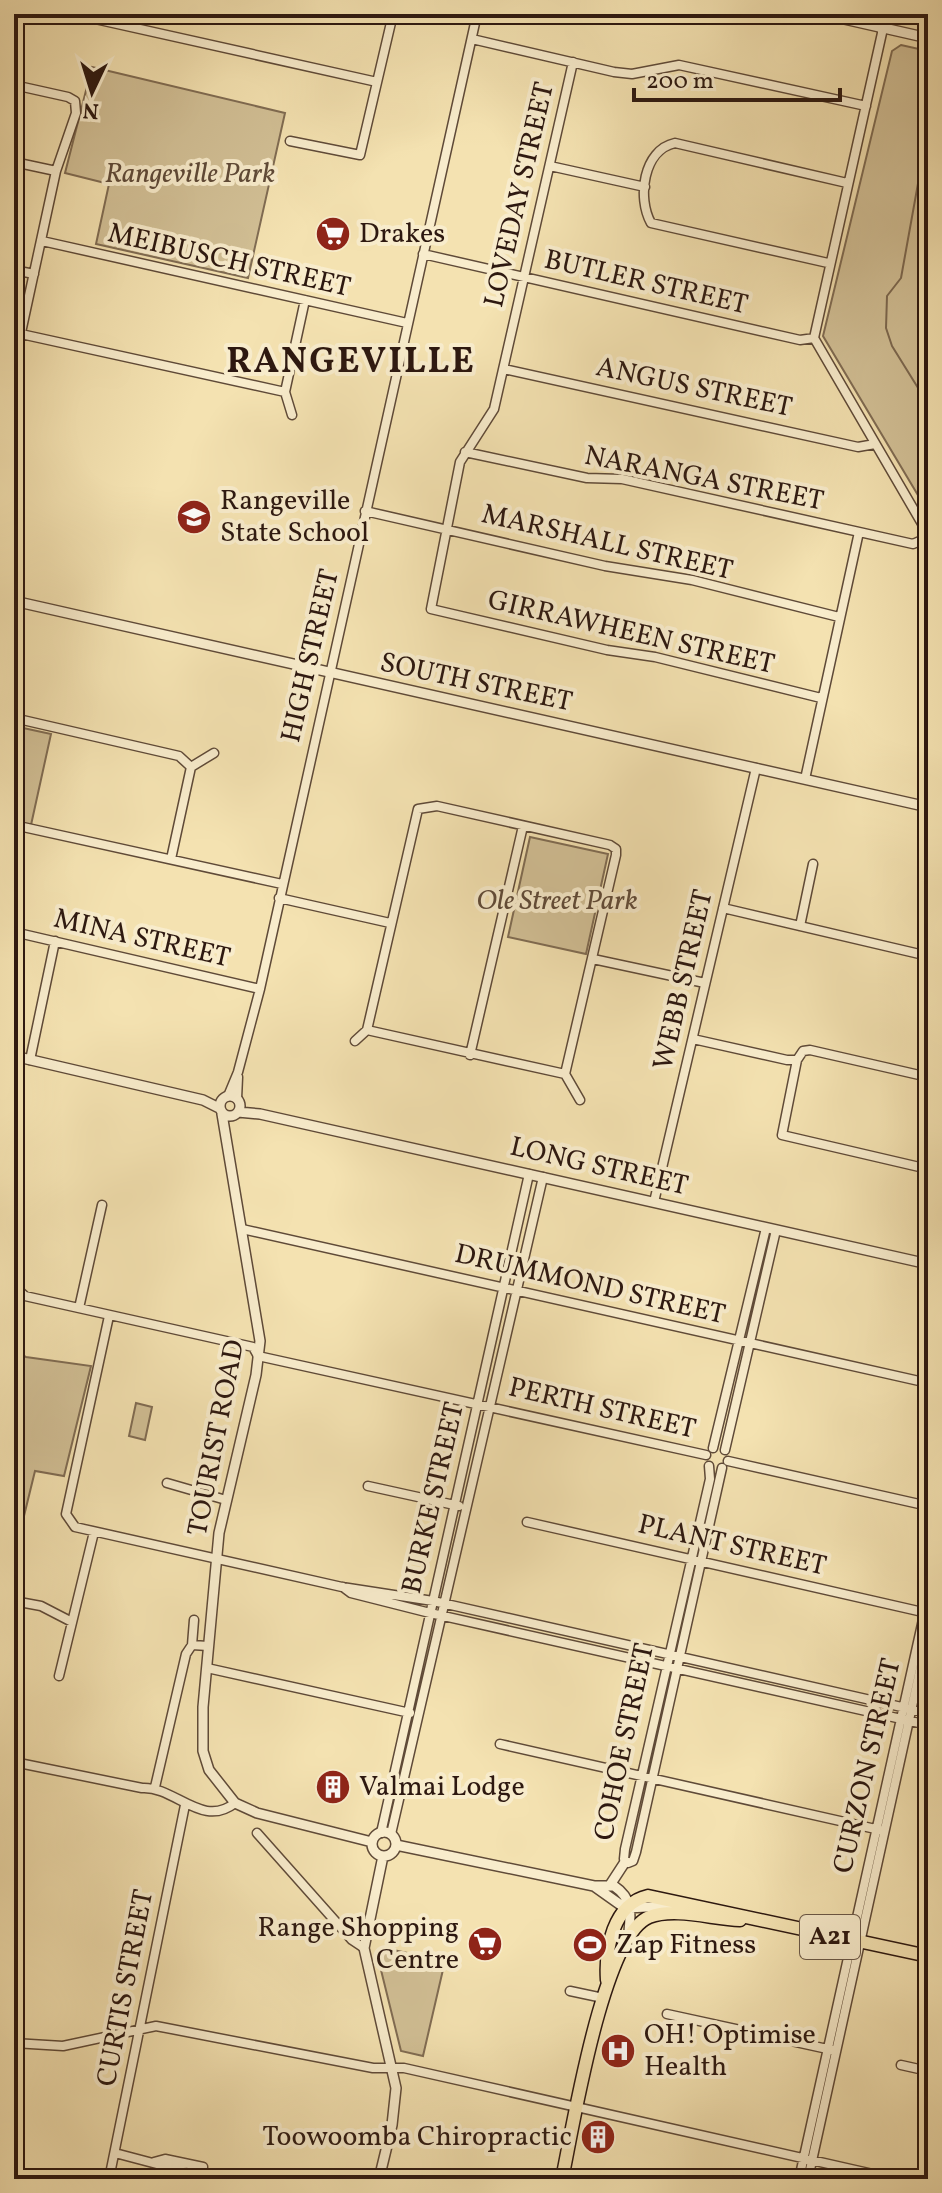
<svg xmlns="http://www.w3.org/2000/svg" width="942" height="2193" font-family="Vollkorn,serif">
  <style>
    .green { fill: #d2c096; stroke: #806c53; stroke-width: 2 }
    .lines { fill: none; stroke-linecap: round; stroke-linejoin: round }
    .stream { stroke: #7c6850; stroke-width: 2 }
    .minor-casing { stroke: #5f4a38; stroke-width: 11 }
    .tertiary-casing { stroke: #5f4a38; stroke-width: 12 }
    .trunk-casing { stroke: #2d1810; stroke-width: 15 }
    .minor { stroke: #f8eccc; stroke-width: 8 }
    .tertiary { stroke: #f8eccc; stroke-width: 9 }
    .trunk { stroke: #f4e2b1; stroke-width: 12 }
    .labels { text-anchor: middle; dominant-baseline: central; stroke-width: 8; stroke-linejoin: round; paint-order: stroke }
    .shield { fill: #f8eccc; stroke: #6a5848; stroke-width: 2 }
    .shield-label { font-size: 26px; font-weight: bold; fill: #2d1810 }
    .park-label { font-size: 28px; font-style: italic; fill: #5f4a38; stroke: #f8eccc }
    .street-label { font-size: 28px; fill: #2d1810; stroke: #f8eccc }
    .poi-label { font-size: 28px; fill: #2d1810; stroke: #f8eccc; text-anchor: start }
    .district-label { font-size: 36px; font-weight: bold; letter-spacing: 2px; fill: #2d1810; stroke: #f8eccc }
  </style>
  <rect width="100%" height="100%" fill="#f4e2b1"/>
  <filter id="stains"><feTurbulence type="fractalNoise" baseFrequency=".0025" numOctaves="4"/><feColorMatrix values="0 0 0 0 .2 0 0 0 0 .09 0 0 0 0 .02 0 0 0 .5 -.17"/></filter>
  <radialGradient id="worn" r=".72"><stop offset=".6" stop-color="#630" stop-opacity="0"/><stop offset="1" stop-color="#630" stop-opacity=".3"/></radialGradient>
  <path class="green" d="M901 45 928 51V512L823 336 892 51Z
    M92 67 285 113 248 278 96 244 109 184 65 173Z
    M14 726 51 734 31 825 14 821Z
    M530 837 608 854 586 954 508 937Z
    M14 1349 26 1357 91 1366 64 1476 35 1471 23 1520 14 1518Z
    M136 1403 152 1407 145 1440 129 1436Z
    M384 1948 445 1961 423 2056 401 2051 380 1966Z"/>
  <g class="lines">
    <path class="stream" d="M928 74 919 178 901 278 887 296 886 328 892 346 928 404"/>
    <g class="minor-casing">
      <path id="minor" d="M450 14 476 19
        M881 14 882 33 814 338 928 534
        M95 19 377 82
        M472 39 614 72 632 74 679 65 866 106
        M573 62 494 409 460 462 431 609 607 650 655 657 821 698
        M14 85 68 97 75 101 76 113 56 171 14 365
        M290 141 360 155 393 14
        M14 162 56 171
        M550 166 645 187
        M42 241 407 323
        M423 254 800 340 814 338
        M828 263 651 223C637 198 643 150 675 143L847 183
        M14 270 34 274
        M21 334 285 392
        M504 369 858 447 875 444
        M292 415 285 392 305 300
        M465 452 587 478 622 479 913 544 922 540 925 529
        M365 511 605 566 692 580 839 617
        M14 628 20 603
        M14 718 179 756 191 767
        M191 767 214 753
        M805 779 859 532
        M14 825 282 884
        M171 859 191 767
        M279 898 390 923
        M723 908 928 956
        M800 926 813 864
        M14 932 260 989
        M593 959 705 983
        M367 1030 565 1074
        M693 1039 787 1060H797L803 1051 810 1050 928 1077
        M355 1041 367 1030 418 809 437 806 610 845 616 849V855L565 1074 580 1100
        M470 1055 523 826
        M30 1060 55 941
        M797 1060 782 1135 928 1169
        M228 1096 238 1072 260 989 477 14
        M237 1099 238 1077
        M654 1202 756 768
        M242 1229 928 1383
        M14 1286 25 1296 253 1347 258 1356 706 1455
        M79 1308 102 1205
        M109 1316 66 1514 75 1527 342 1587 433 1601 928 1713
        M713 1448 766 1228
        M725 1450 776 1230
        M728 1461 928 1506
        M709 1466 710 1479 625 1849 624 1859 628 1863 633 1861 636 1852 722 1468
        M167 1483 226 1500
        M368 1486 459 1506
        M527 1522 927 1613
        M343 1587 351 1593 430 1613 928 1725
        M14 1601 41 1606 72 1622
        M192 1645 194 1620
        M207 1668 410 1713
        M59 1676 94 1532
        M500 1744 880 1830
        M14 1762 142 1788C175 1786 202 1829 235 1803
        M155 1787 186 1654 192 1645 208 1646
        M257 1833 352 1940 364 1948
        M381 1833 529 1174
        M391 1834 543 1177
        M570 1991 603 1998
        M667 2014 832 2050
        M14 2043 63 2046 156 2026 373 2068H404L895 2179
        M901 2065 928 2071
        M115 2153 202 2176 203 2167 165 2159 154 2162
        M109 2179 185 1805
        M799 2179 928 1597
        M808 2179 928 1634"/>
    </g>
    <g class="tertiary-casing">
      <path id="tertiary" d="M822 14 928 38
        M14 601 928 807
        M14 1056 203 1100 219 1108
        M220 1106a10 10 0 1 1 20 0a10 10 0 1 1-20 0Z
        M238 1112 260 1114 928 1264
        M222 1114 260 1341 256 1375 219 1533 203 1707V1751L209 1770 235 1803 257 1813 372 1842
        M372 1844a12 12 0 1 1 24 0a12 12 0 1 1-24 0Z
        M396 1845 594 1886 625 1908 671 1906
        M610 1885 625 1862
        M594 1886H614C632 1898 631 1912 629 1932
        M379 2179 392 2125 396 2088 364 1948 383 1856"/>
    </g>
    <g class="trunk-casing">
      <path id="trunk" d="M607 1980C605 1949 613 1904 648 1896L928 1956
        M562 2179C573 2127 603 1936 649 1917 675 1907 712 1919 740 1920"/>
    </g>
    <use href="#minor" class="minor"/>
    <use href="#tertiary" class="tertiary"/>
    <use href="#trunk" class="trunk"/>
  </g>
  <defs>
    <g id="supermarket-disc" transform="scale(1.8)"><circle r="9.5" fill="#8f2418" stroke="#f8eccc"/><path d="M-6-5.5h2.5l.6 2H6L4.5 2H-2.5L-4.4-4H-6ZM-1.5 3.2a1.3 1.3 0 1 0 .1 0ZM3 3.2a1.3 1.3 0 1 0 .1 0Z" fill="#fff"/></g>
    <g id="school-disc" transform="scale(1.8)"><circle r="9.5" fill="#8f2418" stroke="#f8eccc"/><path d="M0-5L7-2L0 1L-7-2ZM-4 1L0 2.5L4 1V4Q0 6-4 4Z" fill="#fff"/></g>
    <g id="building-disc" transform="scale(1.8)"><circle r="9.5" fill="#8f2418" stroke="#f8eccc"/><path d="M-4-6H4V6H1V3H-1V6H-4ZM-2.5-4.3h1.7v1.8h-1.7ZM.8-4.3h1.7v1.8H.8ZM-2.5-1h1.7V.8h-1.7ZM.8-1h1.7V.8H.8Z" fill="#fff"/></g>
    <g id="stadium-disc" transform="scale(1.8)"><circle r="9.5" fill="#8f2418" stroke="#f8eccc"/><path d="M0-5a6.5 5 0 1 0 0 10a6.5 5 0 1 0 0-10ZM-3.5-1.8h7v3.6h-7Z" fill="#fff"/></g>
    <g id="hospital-disc" transform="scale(1.8)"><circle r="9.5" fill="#8f2418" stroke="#f8eccc"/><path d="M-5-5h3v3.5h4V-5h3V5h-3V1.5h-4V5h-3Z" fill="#fff"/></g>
  </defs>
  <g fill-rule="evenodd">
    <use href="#supermarket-disc" x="333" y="234"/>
    <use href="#school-disc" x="194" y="517"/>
    <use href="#building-disc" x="333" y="1787"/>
    <use href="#supermarket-disc" x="485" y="1944"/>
    <use href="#stadium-disc" x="590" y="1945"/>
    <use href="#hospital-disc" x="618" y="2051"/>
    <use href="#building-disc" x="598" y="2137"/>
  </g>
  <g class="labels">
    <rect class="shield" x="800" y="1915" width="60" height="44" rx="6"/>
    <g class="shield-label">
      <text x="830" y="1937">A21</text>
    </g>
    <g class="park-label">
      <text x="190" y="174">Rangeville Park</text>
      <text x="557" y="901">Ole Street Park</text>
    </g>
    <g class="street-label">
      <text transform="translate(520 195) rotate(-77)">LOVEDAY STREET</text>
      <text transform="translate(229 261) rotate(13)">MEIBUSCH STREET</text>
      <text transform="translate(646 283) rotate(13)">BUTLER STREET</text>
      <text transform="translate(694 388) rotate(12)">ANGUS STREET</text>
      <text transform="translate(704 479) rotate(11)">NARANGA STREET</text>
      <text transform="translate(607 543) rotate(13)">MARSHALL STREET</text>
      <text transform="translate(631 633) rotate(13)">GIRRAWHEEN STREET</text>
      <text transform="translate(311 656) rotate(-77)">HIGH STREET</text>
      <text transform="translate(476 683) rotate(12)">SOUTH STREET</text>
      <text transform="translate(142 939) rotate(13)">MINA STREET</text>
      <text transform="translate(684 980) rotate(-77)">WEBB STREET</text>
      <text transform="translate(599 1167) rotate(13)">LONG STREET</text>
      <text transform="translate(590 1285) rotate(13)">DRUMMOND STREET</text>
      <text transform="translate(602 1409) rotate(13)">PERTH STREET</text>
      <text transform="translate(217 1438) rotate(-79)">TOURIST ROAD</text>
      <text transform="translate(434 1498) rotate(-77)">BURKE STREET</text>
      <text transform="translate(732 1546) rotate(13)">PLANT STREET</text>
      <text transform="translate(625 1742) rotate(-78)">COHOE STREET</text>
      <text transform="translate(868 1766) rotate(-77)">CURZON STREET</text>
      <text transform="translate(126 1988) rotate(-79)">CURTIS STREET</text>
    </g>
    <g class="poi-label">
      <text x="359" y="234">Drakes</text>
      <text x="220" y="501">Rangeville<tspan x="220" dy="32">State School</tspan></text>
      <text x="359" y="1787">Valmai Lodge</text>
      <text x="459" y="1928" text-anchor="end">Range Shopping<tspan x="459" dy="32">Centre</tspan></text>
      <text x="616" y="1945">Zap Fitness</text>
      <text x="644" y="2035">OH! Optimise<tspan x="644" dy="32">Health</tspan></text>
      <text x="572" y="2137" text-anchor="end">Toowoomba Chiropractic</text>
    </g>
    <g class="district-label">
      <text x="351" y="363">RANGEVILLE</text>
    </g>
  </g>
  <rect width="942" height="2193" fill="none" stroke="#f4e2b1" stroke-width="48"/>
  <rect x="16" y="16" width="910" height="2161" fill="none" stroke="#2d1810" stroke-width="4"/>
  <rect x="24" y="24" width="894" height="2145" fill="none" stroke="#2d1810" stroke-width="2"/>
  <g transform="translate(92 92) rotate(184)" stroke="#f8eccc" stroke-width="6" paint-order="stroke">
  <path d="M0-6L14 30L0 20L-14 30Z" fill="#2d1810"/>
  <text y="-12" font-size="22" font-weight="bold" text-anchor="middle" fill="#2d1810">N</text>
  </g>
  <path d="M634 88v12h206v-12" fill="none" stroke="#2d1810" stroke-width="4"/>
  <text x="646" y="88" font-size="24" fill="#2d1810" stroke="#f8eccc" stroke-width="6" paint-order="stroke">200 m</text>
  <rect width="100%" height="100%" filter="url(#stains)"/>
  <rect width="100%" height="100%" fill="url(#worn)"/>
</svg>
